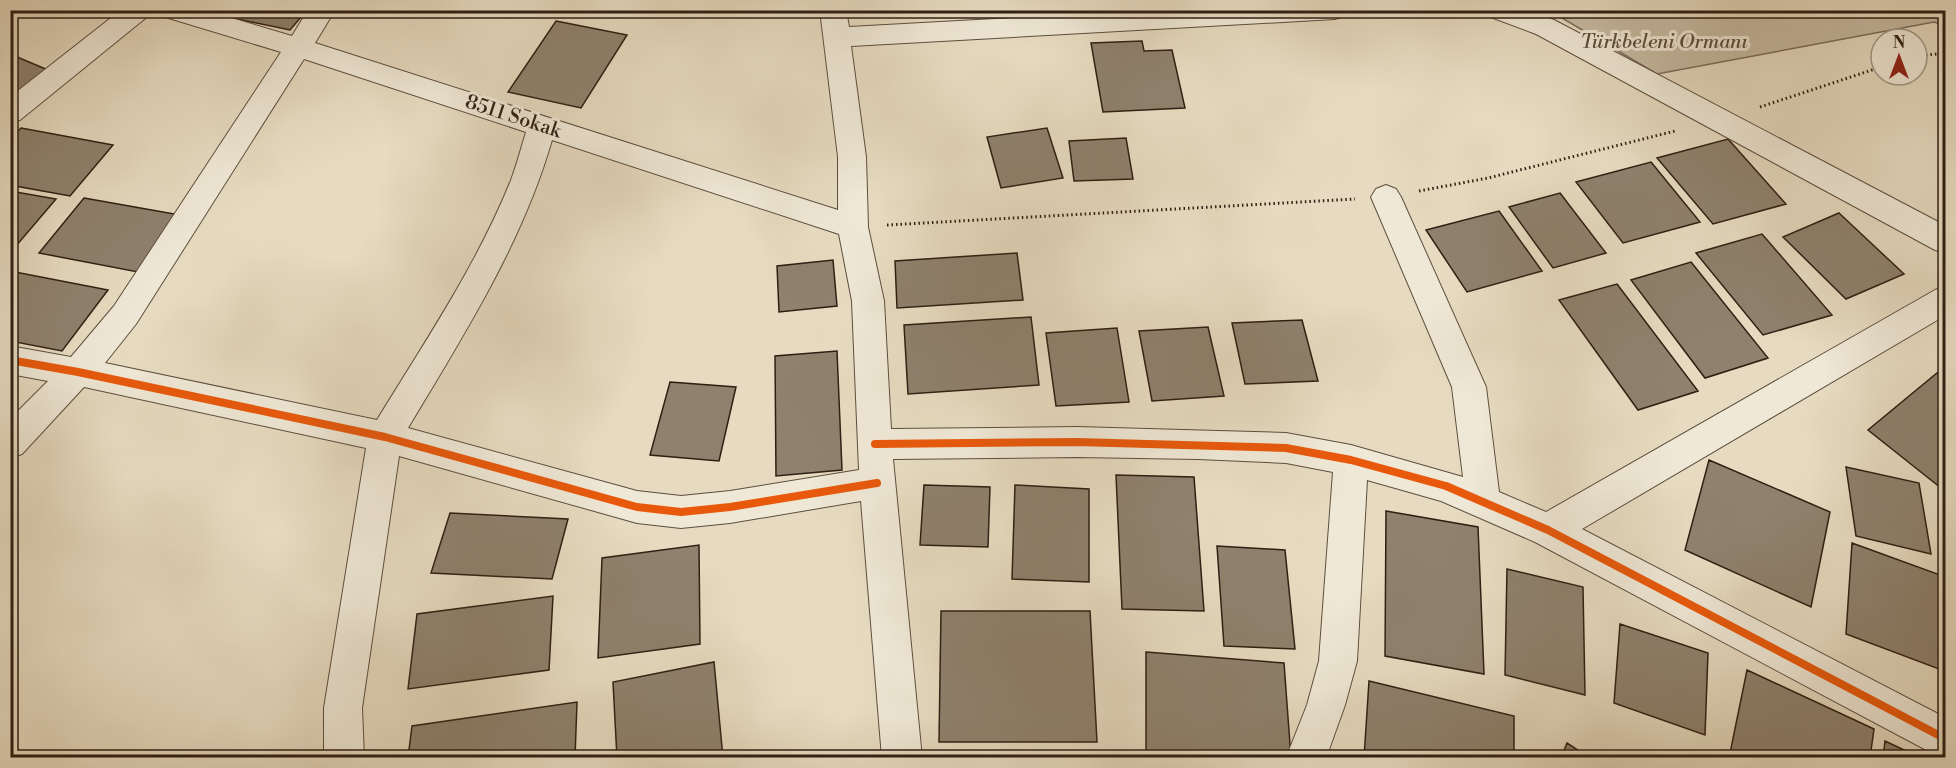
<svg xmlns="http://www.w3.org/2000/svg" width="1956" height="768" font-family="'Libre Bodoni',serif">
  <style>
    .green { fill: #c7bba3; stroke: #7b6d5b; stroke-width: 1.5 }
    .building { fill: #8e816d; stroke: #2f1f13; stroke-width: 1.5 }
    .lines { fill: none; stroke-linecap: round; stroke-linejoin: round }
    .street-casing { stroke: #5d4e3e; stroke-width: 2 }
    .path { stroke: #2f1f13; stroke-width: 3; stroke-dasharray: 1.5 3; stroke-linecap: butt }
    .street { fill: #efe8d6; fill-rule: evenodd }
    .cycleway-casing { stroke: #efe8d6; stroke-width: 12 }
    .cycleway { stroke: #e8590c; stroke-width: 8 }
    .labels { text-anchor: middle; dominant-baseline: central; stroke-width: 6; stroke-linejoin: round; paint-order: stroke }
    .park-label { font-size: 20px; font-style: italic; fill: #5d4e3e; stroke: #efe8d6 }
    .street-label { font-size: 20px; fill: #2f1f13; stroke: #efe8d6 }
  </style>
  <rect width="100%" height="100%" fill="#e6dbc0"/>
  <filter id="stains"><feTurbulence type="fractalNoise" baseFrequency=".00333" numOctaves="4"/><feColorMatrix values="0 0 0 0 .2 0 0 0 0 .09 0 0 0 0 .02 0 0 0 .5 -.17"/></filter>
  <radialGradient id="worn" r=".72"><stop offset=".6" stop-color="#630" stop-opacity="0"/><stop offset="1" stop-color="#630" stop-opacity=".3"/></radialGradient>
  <path class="green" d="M1945 10 1946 26 1934 22 1657 74 1550 11Z"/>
  <path class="building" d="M228 10H307L290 30 223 16Z
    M556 21 627 35 581 108 508 92Z
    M1142 41 1144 51 1172 50 1185 108 1103 112 1091 43Z
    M10 54 48 70 10 100Z
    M21 128 113 145 70 196 10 185V140Z
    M1047 128 1063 178 1001 188 987 137Z
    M1126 138 1133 179 1074 181 1069 141Z
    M1728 139 1786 204 1713 224 1657 158Z
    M1651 162 1700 222 1623 243 1576 182Z
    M10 191 56 199 10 253Z
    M1560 193 1606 253 1553 268 1509 207Z
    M84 198 180 215 138 272 39 253Z
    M1499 211 1542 271 1467 292 1426 230Z
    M1839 213 1904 274 1846 299 1783 237Z
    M1762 234 1832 315 1763 335 1696 253Z
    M1017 253 1023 300 897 308 895 261Z
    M833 260 837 306 779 312 777 266Z
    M1691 262 1768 358 1705 378 1631 280Z
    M10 271 108 290 62 351 10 341Z
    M1617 284 1698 391 1638 410 1559 300Z
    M1031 317 1039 385 908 394 904 325Z
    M1302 320 1318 381 1245 384 1232 323Z
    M1208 327 1224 396 1152 401 1139 331Z
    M1117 328 1129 402 1056 406 1046 333Z
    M837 351 842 470 776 476 775 356Z
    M1937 373 1946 380V492L1868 430Z
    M670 382 736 387 719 461 650 455Z
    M1709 460 1830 512 1811 607 1685 550Z
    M1846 467 1919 483 1931 554 1856 536Z
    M1116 475 1194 477 1204 611 1122 609Z
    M924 485 990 487 988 547 920 545Z
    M1015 485 1089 489V582L1012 579Z
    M1386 511 1478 527 1484 674 1385 656Z
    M450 513 568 519 552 579 431 573Z
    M1852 543 1940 575 1939 669 1846 634Z
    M699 545 700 644 598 658 602 558Z
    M1217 546 1285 550 1295 649 1224 646Z
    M1507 569 1583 587 1585 695 1505 675Z
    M553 596 549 670 408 689 417 614Z
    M941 611H1090L1097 742H939Z
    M1620 624 1708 653 1705 735 1614 703Z
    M1146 652 1284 663 1291 758H1204L1146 753Z
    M714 662 723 758H617L613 682Z
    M1747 670 1874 729 1870 758H1729Z
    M1369 681 1514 716V758H1364Z
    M577 702 575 758H408L412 726Z
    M1885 741 1921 758H1883Z
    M1567 743 1590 758H1561Z"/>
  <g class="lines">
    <g class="street-casing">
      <path id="street" d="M121 10H152L148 16 20 120 10 123V97Z
        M158 10H204L292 36 308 10H335L315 43 838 210V157L820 10H846L849 27 1156 10H1348L1344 16 1335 19 851 46 866 157 868 227 884 301 891 429 1077 427 1286 433 1351 445 1463 477 1452 387 1371 197 1376 189 1386 185 1396 189 1401 197 1486 387 1499 492 1546 512 1935 290 1946 286V315L1582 529 1946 718V758L1932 753 1535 542 1441 501 1367 480 1357 661 1345 705 1326 758H1286L1307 705 1319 661 1333 472 1286 463 1198 459 1077 457 893 459 922 758H882L861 501 730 523 681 528 637 523 399 456 362 708 364 758H324V708L366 448 84 387 22 454 10 458V419L48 381 10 374V346L71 357 114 306 281 52 162 16ZM304 59 526 132C521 148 517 164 511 180 477 265 424 343 377 420L105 363 136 324ZM552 140 839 234 852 301 859 470 730 491 681 496 637 491 408 428C463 336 522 244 552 140Z
        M1484 10H1526L1554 20 1946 226V253L1935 250 1536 34 1488 16Z"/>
    </g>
    <path class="path" d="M1917 56 1946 53
      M1760 107 1881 67
      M1419 191 1488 178 1675 131
      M887 225 1355 199"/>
    <use href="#street" class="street"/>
    <g class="cycleway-casing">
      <path id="cycleway" d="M10 360 78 372 385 437 637 507 681 512 730 507 877 483
        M875 444 1077 442 1286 448 1351 460 1446 486 1548 530 1946 739"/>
    </g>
    <use href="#cycleway" class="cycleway"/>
  </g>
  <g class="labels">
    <g class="park-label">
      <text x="1664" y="42">Türkbeleni Ormanı</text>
    </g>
    <g class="street-label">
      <text transform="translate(513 117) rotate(18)">8511 Sokak</text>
    </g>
  </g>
  <rect width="1956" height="768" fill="none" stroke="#e6dbc0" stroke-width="36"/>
  <rect x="12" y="12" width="1932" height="744" fill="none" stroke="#2f1f13" stroke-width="3"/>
  <rect x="18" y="18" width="1920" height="732" fill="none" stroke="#2f1f13" stroke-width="1.5"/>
  <g transform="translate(1899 57)"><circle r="28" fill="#efe8d6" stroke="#a29888" stroke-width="1.5"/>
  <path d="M0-4.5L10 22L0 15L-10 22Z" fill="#8f2418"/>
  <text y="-9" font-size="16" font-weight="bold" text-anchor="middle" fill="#2f1f13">N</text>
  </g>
  <rect width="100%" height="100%" filter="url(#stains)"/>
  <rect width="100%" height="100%" fill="url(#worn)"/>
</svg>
